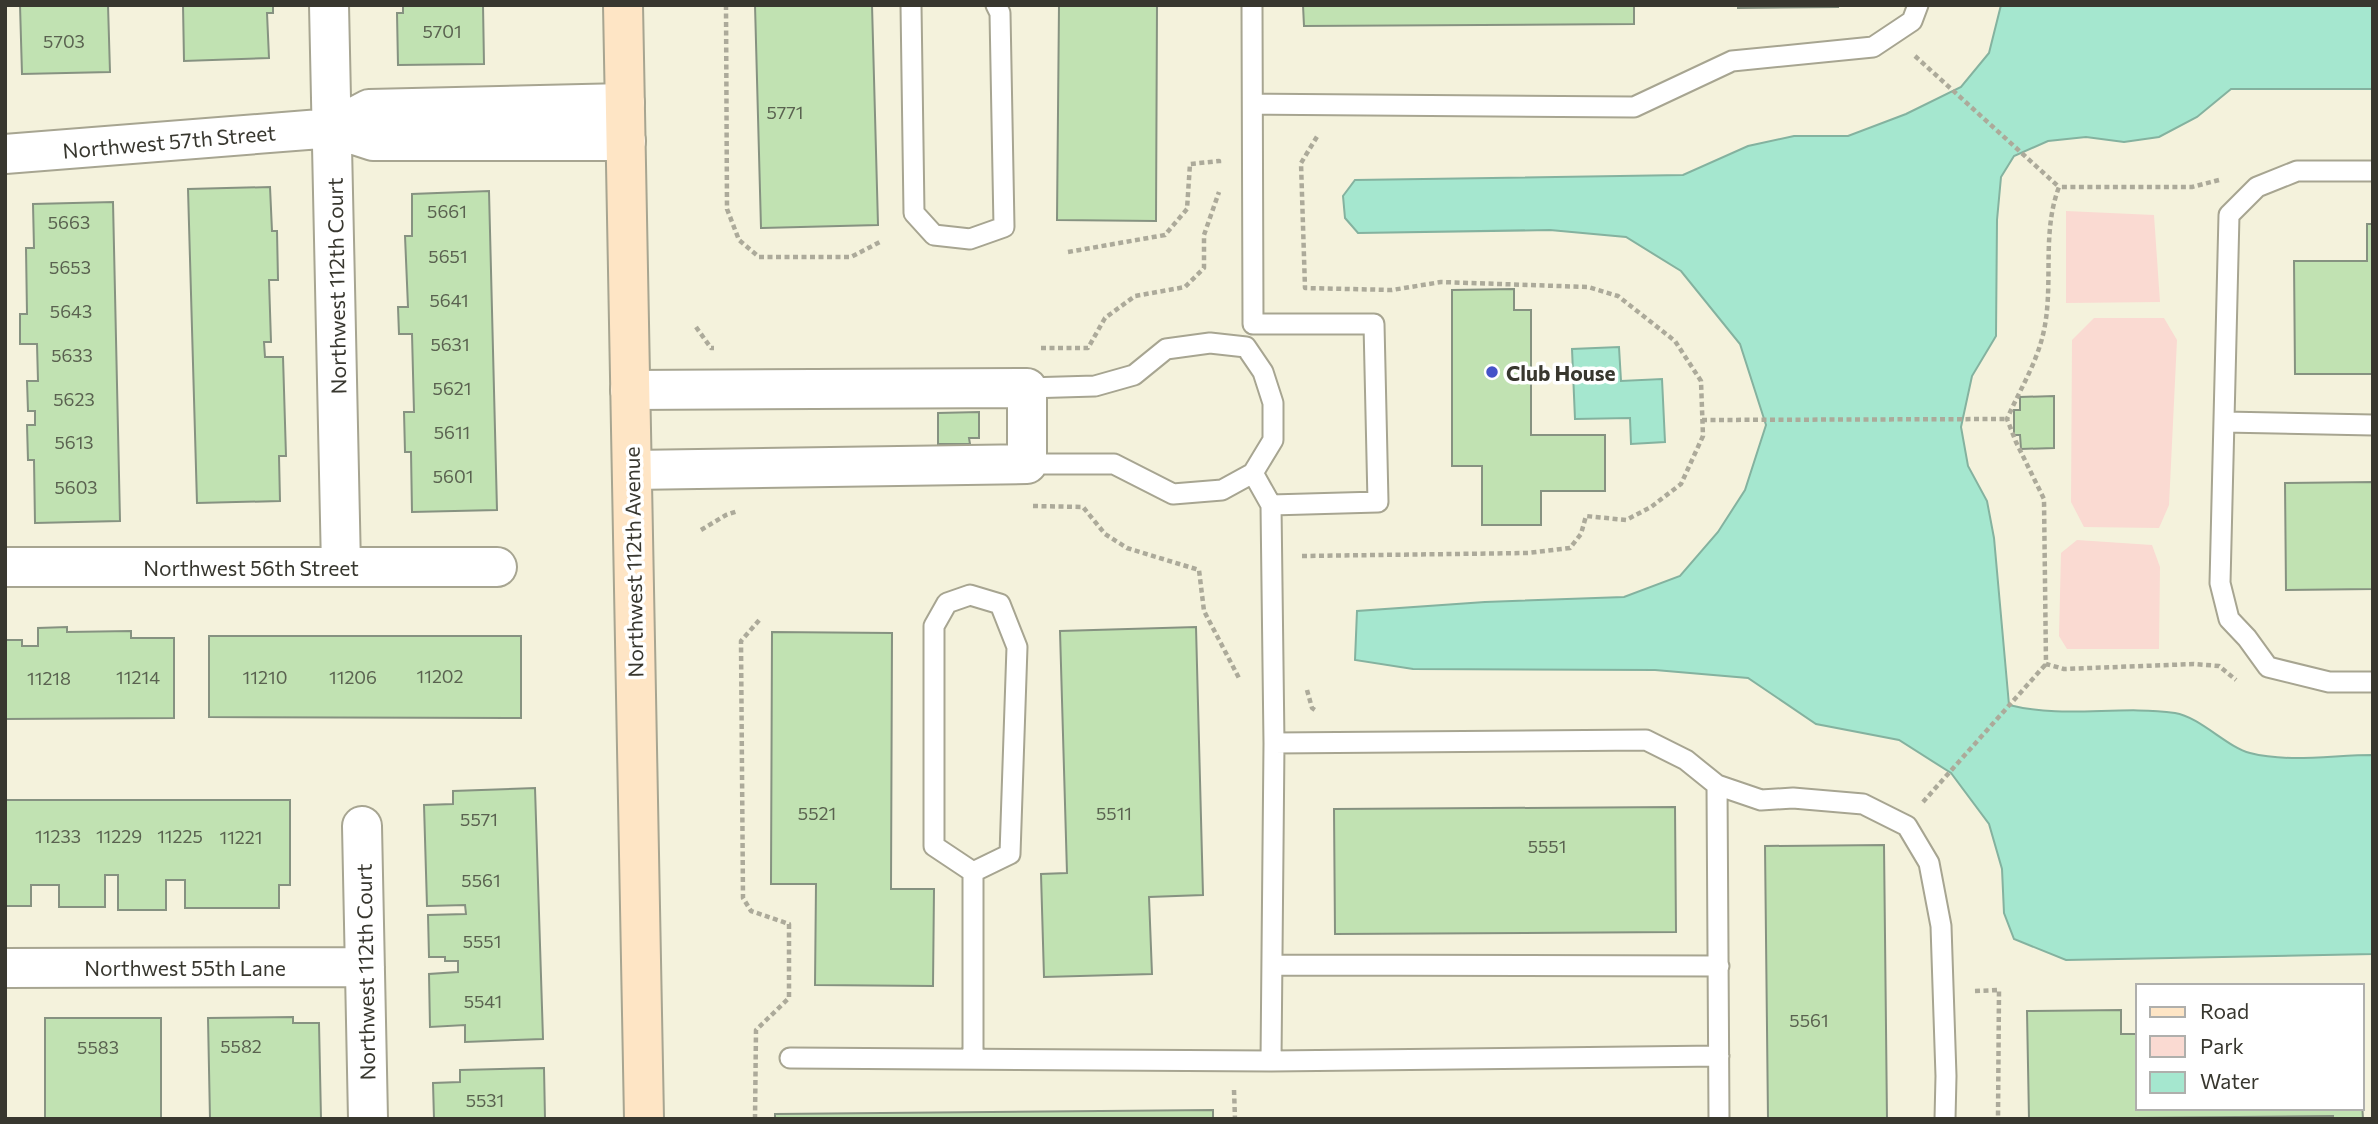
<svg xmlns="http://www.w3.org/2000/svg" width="2378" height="1124" font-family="Commissioner,sans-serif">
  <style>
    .green { fill: #fadad2 }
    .water { fill: #a5e7cf; stroke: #84b29f; stroke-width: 2 }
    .building { fill: #c1e2b2; stroke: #869281; stroke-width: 2 }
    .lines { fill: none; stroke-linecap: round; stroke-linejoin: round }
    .lane-casing { stroke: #a7a591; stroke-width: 23 }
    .street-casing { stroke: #a7a591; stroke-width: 42 }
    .secondary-casing { stroke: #a7a591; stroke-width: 42 }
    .path { stroke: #acaa9a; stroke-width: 4.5; stroke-dasharray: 5 3.5; stroke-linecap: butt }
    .lane { stroke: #fff; stroke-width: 19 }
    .street { stroke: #fff; stroke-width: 38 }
    .secondary { stroke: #fee5c5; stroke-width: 38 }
    .poi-dot { fill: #4553c8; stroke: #fff; stroke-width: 2.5 }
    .labels { text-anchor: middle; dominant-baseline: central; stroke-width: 7; stroke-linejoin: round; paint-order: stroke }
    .number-label { font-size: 18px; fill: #5a6250 }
    .street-label { font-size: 21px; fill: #38372f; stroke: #fff }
    .poi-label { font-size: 21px; font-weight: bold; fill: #38372f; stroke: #fff; text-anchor: start }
  </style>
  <rect width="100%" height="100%" fill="#f4f2dc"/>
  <path class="green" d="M2066 211 2154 215 2160 302 2066 303Z
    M2094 318H2164L2177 340 2169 505 2159 528 2084 527 2071 502 2072 340Z
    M2077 540 2152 545 2160 567 2159 649H2067L2059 636 2061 553Z"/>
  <path class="water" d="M2001 5H2373V89H2231L2197 117 2159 137 2124 142 2086 137 2048 141 2014 156 2001 177 1997 220 1996 336 1972 376 1961 427 1968 466 1987 501 1994 538 2009 705C2064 719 2119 705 2175 713 2200 717 2228 748 2250 753 2289 763 2333 755 2373 755V954L2066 960 2014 939 2004 913 2002 869 1989 824 1951 773 1899 740 1816 724 1748 678 1655 670 1413 669 1355 660 1357 611 1485 602 1624 597 1680 576 1718 532 1745 490 1766 425 1740 344 1681 271 1626 237 1550 230 1358 233 1345 218 1343 196 1355 180 1683 175 1748 146 1794 136H1848L1906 114 1961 87 1989 53Z
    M1619 347 1621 381 1662 379 1665 442 1631 444 1630 418 1575 419 1572 349Z"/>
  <path class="building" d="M20 5H108L110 72 22 74Z
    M183 5H273V13H267L269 58 184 61Z
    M403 5H483L484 64 398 65 397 13H403Z
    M755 5H872L878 225 761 228Z
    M1059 5H1157L1156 221 1057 220Z
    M1303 5H1634V24L1304 26Z
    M1738 5H1838V7L1738 8Z
    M270 187 272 231H277L278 280H269L271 342H264L265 357H283L286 456H279L280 501 197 503 188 189Z
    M489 191 497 510 412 512 411 452H405L404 412H414L412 334H399L398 307H408L405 236H412V194Z
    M113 202 120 521 35 523 34 460H28L27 425H35V411H28L27 381H38L37 344H20V314H27L26 248H34L33 204Z
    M2367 224H2373V374H2295L2294 261H2367Z
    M1514 289V310H1531V435H1605V491H1541V525H1482V466H1452V290Z
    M2054 396V448L2021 449 2020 435H2014V410H2020V397Z
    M979 412V438H969L970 444H938V413Z
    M2373 482V589L2286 590 2285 483Z
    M67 627V632L131 631V638H174V718L5 719V640H22V646H38V628Z
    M1196 627 1203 895 1149 897 1152 974 1044 977 1041 874 1067 873 1060 631Z
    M772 632 892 633 891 889H934L933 986 815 985 816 884H771Z
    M209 636H521V718L209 717Z
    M535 788 543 1039 465 1042V1025L430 1027 429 974 458 972V961H445V957H429L428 915 466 914 465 905 427 906 424 805 453 804V791Z
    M5 800H290V885H279V908H185V880H166V910H118V875H105V907H59V885H31V906H5Z
    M1675 807 1676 932 1335 934 1334 809Z
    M1884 845 1887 1119H1768L1765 846Z
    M2121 1010V1034H2138V1108H2362V1103L2363 1119H2333V1116L2029 1119 2027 1011Z
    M293 1017V1023H319L321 1119H210L208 1018Z
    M45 1018H161V1119H45Z
    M544 1068 545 1119H434L433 1083 460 1082V1070Z
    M1213 1110V1119H775V1114Z"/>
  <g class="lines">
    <g class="lane-casing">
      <path id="lane" d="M911 5 914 213 934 235 970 239 1004 227 1000 13 996 5
        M1252 5 1253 324H1374L1378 502 1271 505 1274 743 1271 1061
        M1253 104 1634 107 1732 61 1873 47 1912 21 1918 5
        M2373 171H2297L2257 187 2229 215 2220 583 2229 619 2247 638 2268 667 2329 682H2373
        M2224 422 2373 425
        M1027 464H1114L1173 494 1222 490 1253 473 1273 440V403L1263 372 1246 347 1210 343 1166 349 1134 375 1095 386 1027 388
        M1253 473 1271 505
        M1274 743 1646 740 1686 760 1717 785 1719 1119
        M1717 785 1761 800 1793 798 1863 804 1907 826 1929 863 1941 926 1946 1076 1945 1119
        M973 872 934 846V626L947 603 970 595 1000 604 1017 647 1010 854 973 872V1059
        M1272 965 1719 966
        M790 1058 1271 1061 1719 1056"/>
    </g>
    <g class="street-casing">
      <path id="street" d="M329 5 341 567
        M333 128 369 109 625 103
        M5 154 333 128 373 141H626
        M630 390 1027 388V464L632 470
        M5 567H497
        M362 826 368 1119
        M5 968 365 967"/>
    </g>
    <g class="secondary-casing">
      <path id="secondary" d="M623 5 644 1119"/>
    </g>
    <path class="path" d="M726 5 727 209 739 240 759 257H851L880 242
      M1915 56 2059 187
      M2219 180 2192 187H2059C2042 232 2053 279 2045 325 2039 360 2021 387 2007 419L2016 442 2044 499 2046 664 2064 669 2194 664 2219 666 2236 680
      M1068 252 1165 235 1187 209 1190 164 1219 161V164
      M696 327 711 348H714
      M1041 348H1088L1105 318 1135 296 1185 287 1204 268V235L1219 192
      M1702 420 2007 419
      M1033 506 1083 507 1105 534 1127 548 1199 570 1204 611 1240 680
      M701 530 726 515 738 511
      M1302 556 1528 553 1570 548 1581 534 1586 516 1626 520 1651 507 1681 484 1703 436 1701 381 1675 341 1618 296 1588 287 1441 282 1392 290 1305 288 1301 163 1318 135
      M1307 690 1312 708 1315 710
      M1923 802 2046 664
      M1975 991 1999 990 1998 1119
      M1234 1090 1235 1119
      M755 1119 756 1030 789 998V924L751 911 743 898 741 641 761 618"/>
    <use href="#lane" class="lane"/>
    <use href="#street" class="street"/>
    <use href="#secondary" class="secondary"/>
  </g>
  <circle class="poi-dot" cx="1492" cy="372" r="7"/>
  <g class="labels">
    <g class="number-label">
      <text x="442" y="31">5701</text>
      <text x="64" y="41">5703</text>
      <text x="785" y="112">5771</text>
      <text x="447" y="211">5661</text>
      <text x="69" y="222">5663</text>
      <text x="448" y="256">5651</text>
      <text x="70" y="267">5653</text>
      <text x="449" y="300">5641</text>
      <text x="71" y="311">5643</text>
      <text x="450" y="344">5631</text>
      <text x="72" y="355">5633</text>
      <text x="452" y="388">5621</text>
      <text x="74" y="399">5623</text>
      <text x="452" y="432">5611</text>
      <text x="74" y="442">5613</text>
      <text x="453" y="476">5601</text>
      <text x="76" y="487">5603</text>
      <text x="440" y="676">11202</text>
      <text x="138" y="677">11214</text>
      <text x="265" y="677">11210</text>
      <text x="353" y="677">11206</text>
      <text x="49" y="678">11218</text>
      <text x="817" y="813">5521</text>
      <text x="1114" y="813">5511</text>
      <text x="479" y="819">5571</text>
      <text x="58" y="836">11233</text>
      <text x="119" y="836">11229</text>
      <text x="180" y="836">11225</text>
      <text x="241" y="837">11221</text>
      <text x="1547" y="846">5551</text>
      <text x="481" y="880">5561</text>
      <text x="482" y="941">5551</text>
      <text x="483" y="1001">5541</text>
      <text x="1809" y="1020">5561</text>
      <text x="241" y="1046">5582</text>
      <text x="98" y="1047">5583</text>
      <text x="485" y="1100">5531</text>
    </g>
    <g class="street-label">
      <text transform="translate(169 141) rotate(-5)">Northwest 57th Street</text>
      <text transform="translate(336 286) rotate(-91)">Northwest 112th Court</text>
      <text transform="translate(633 562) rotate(-91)">Northwest 112th Avenue</text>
      <text x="251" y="567">Northwest 56th Street</text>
      <text x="185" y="967">Northwest 55th Lane</text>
      <text transform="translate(365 972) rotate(-91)">Northwest 112th Court</text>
    </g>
    <g class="poi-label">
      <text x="1506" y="372">Club House</text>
    </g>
  </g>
  <rect width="2378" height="1124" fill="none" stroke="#38372f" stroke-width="14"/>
  <rect x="2136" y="984" width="228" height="126" fill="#ffffff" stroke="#afafac" stroke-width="2"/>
  <rect x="2150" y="1007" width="35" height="10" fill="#fee5c5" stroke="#afafac" stroke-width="2"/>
  <text x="2200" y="1019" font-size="21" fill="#38372f">Road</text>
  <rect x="2150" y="1036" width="35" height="21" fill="#fadad2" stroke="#afafac" stroke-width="2"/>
  <text x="2200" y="1054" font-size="21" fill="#38372f">Park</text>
  <rect x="2150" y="1072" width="35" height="21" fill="#a5e7cf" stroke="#afafac" stroke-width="2"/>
  <text x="2200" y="1089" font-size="21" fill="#38372f">Water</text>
</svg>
